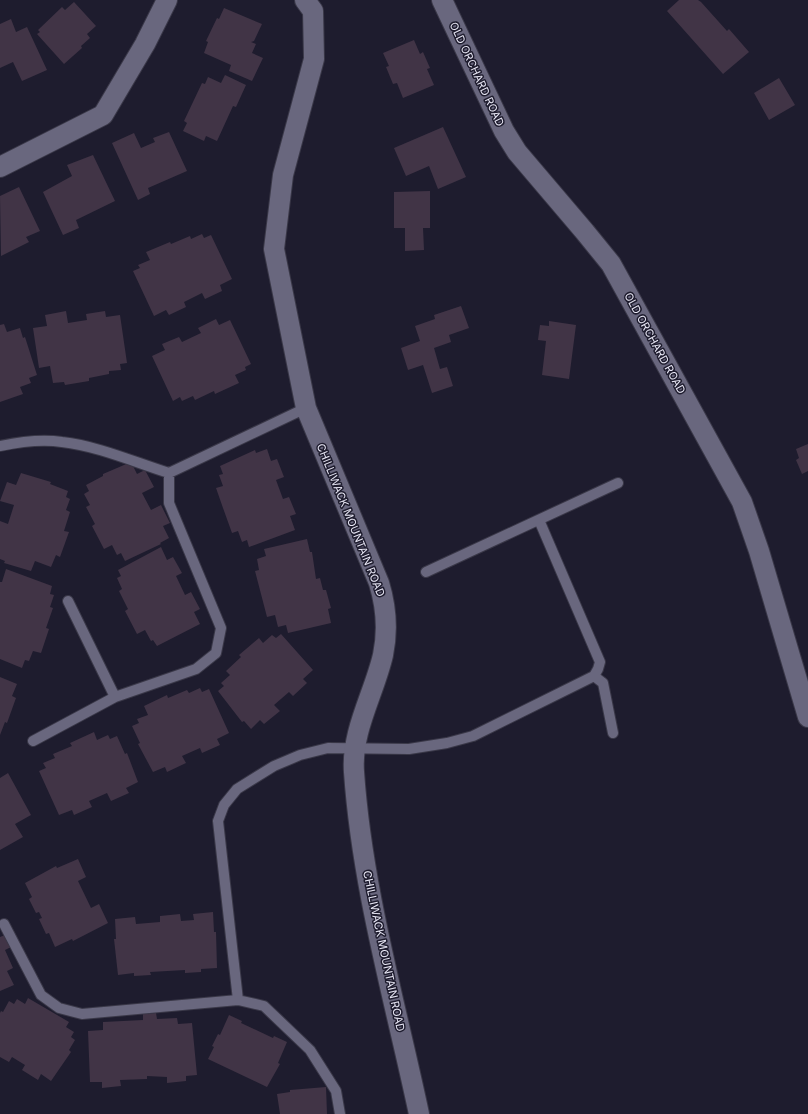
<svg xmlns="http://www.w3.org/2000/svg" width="808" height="1114" font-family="Inter,sans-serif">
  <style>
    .building { fill: #413446 }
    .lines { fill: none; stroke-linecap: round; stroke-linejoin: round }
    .lane-casing { stroke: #3a3848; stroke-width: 12 }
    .street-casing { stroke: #3a3848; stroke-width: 22 }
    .lane { stroke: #69677e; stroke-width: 10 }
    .street { stroke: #69677e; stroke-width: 20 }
    .labels { text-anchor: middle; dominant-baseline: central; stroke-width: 3; stroke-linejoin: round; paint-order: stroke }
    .street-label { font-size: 11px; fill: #eae9f7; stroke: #1e1c2e }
  </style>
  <rect width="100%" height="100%" fill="#1e1c2e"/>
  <path class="building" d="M679 0H698L701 2 727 31 729 29 749 52 723 74 667 11Z
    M74 2 96 26 87 34 90 38 81 46 82 48 64 64 37 34 40 32 38 30 62 7 65 10Z
    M224 8 262 24 254 41 251 42 256 44 252 53 263 58 252 81 229 71 231 65 204 53 208 42 206 41 217 18 219 19Z
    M11 19 16 32 27 27 47 70 22 81 13 62 0 68V24Z
    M414 40 420 54 423 52 430 68 427 69 434 85 403 98 397 83 393 84 386 67 389 66 383 53Z
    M225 75 246 85 236 107 233 106 217 141 206 136 204 141 183 131 187 123 184 121 202 83 205 84 208 77 221 83Z
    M779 78 795 105 769 120 754 93Z
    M443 127 466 177 438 189 429 166 406 176 394 148Z
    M169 132 187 171 148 188 150 194 138 200 112 143 134 133 141 148 155 142 153 138Z
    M93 155 115 201 76 220 79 228 63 235 43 192 72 176 67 165Z
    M19 187 40 231 26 237 29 242 1 256 0 196Z
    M430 191V228H423L424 250 405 251V228H394V192Z
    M202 234 204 238 211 235 232 279 220 285 222 291 205 299 202 293 184 302 186 307 169 315 166 310 154 316 133 271 140 268 138 265 150 260 146 252 170 242 171 244 190 236 191 239Z
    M461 306 469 328 449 335 451 342 434 348 440 369 447 367 453 386 432 393 423 365 408 370 401 348 420 341 415 326 435 319 434 315Z
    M66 311 68 323 87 320 86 314 105 311 106 317 120 315 127 363 120 364 121 370 109 371V374L89 378V381L65 385 64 382 53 383 50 366 39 368 33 328 47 326 45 315Z
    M216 319 219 325 230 320 251 364 245 367 246 370 235 375 239 383 215 394 214 391 195 400 193 396 182 401 180 397 173 401 152 356 165 350 162 344 179 337 182 342 201 333 198 328Z
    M549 321 576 325 569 379 542 375 546 341 538 340 540 325 549 326Z
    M4 324 7 332 20 328 23 338 25 337 37 375 29 378 31 383 20 387 23 394 0 402V325Z
    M808 444V471L802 474 796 460 799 458 796 449Z
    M267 449 271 461 277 459 284 477 276 480 283 499 289 497 296 514 290 516 295 530 249 547 247 540 242 542 238 531 232 533 223 508 216 488 223 486 219 475 223 474 220 466 255 450 256 453Z
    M131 462 137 474 145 470 154 487 142 493 151 510 161 505 170 523 163 526 169 538 160 543 161 544 125 561 121 553 117 555 112 545 104 549 92 526 95 524 86 507 90 505 84 494 89 491 86 485 103 476V474Z
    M21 473 51 482 50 484 68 491 66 497 70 499 66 510 70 512 64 531 69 532 60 557 56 555 51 567 35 561 31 571 4 563 5 561 0 559V521L8 524 14 505 0 501 7 482 16 485Z
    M307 539 310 552H312L316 579 320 578 323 590H326L331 608 328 609 331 623 288 633 286 625 278 627 275 615 267 617 255 571 259 570 257 559 266 556 264 549Z
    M161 547 167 560 173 557 182 573 176 576 185 595 191 592 200 609 194 612 200 624 157 646 153 640 151 641 145 630 137 634 125 611 128 609 119 591 122 589 117 578 121 576 118 570Z
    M6 569 52 586 50 594 54 595 50 607 53 608 46 628 49 629 41 653 33 651 29 661 25 660 22 668 0 659V582H2Z
    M281 634 313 670 303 679 307 683 293 696 289 692 274 705 280 711 264 724 260 720 251 729 244 721 242 722 218 691 224 686 221 683 230 675 226 671 241 657 239 655 259 638 263 643 272 635 276 638Z
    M0 677 17 684 12 696 16 698 7 723 5 722 0 735Z
    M200 688 202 692 209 689 229 733 217 739 220 745 202 753 200 748 182 756 186 763 167 772 165 767 153 772 138 744 140 743 132 726 139 723 137 719 148 715 144 706 167 695 168 698 187 690 189 693Z
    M94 732 97 740 108 735 110 739 117 736 125 754 127 753 138 782 126 788 129 793 111 801 107 793 89 801 92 807 74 815 72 810 59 815 39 771 46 768 43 763 55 758 53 754 72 746 70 743Z
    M8 773 31 815 15 824 23 837 0 850V778Z
    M78 859 86 877 78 881 91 908 99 904 108 923 73 941 72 939 55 947 49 933 46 934 39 919 42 918 39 912 36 913 29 899 32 897 25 883 56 866 57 868Z
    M213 912 214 932H216L217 968 201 969V972L185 973V970L150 972 151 975 134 976V973L118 975 114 939H116L115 919 135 917 136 924 160 922V916L180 914 181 921 194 920 193 914Z
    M5 935 11 947 5 950 13 968 7 971 14 985 0 991V937Z
    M28 998 69 1022 66 1027 74 1032 71 1037 75 1040 69 1050 71 1052 51 1081 41 1074 38 1080 22 1070 25 1065 12 1057 9 1062 0 1057V1013L1 1011 3 1012 9 1001 14 1004 17 999 25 1004Z
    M156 1013 157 1019 177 1018 178 1024 192 1023 197 1075 186 1076V1081L167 1083V1077L147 1076V1079L120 1080 121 1086 102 1088V1082H90L88 1031 103 1030V1022L143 1020V1014Z
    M229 1015 242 1021 241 1023 273 1038 274 1036 287 1042 278 1063 280 1064 267 1087 208 1059 214 1047 212 1046 218 1034 220 1035Z
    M326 1087 327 1114H280L277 1094 290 1092V1090Z"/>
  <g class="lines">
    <g class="lane-casing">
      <path id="lane" d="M0 446C19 442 42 439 62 442 98 446 134 462 169 473L306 408
        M426 572 618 483
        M68 601 115 697
        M594 676 603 683 613 733
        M33 741 115 697 196 669 216 653 221 628 169 503V473
        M4 924 41 995 59 1008 82 1014 238 1000 264 1006 310 1050 336 1091 340 1114
        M238 1000 218 821 224 805 237 789 274 766 300 755 328 748 409 749 447 743 473 736 594 676 598 669 600 662 539 520"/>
    </g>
    <g class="street-casing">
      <path id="street" d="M305 0 313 11 314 59 283 175 274 249 306 408 379 583C386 606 388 631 383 655 374 694 351 731 354 772 362 888 395 1001 419 1114
        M442 0 504 131 517 152 585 232 611 264 742 502 759 551 808 717
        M0 167 103 115 145 44 167 0"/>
    </g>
    <use href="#lane" class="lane"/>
    <use href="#street" class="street"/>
  </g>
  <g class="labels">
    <g class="street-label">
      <text transform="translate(477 74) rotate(65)">OLD ORCHARD ROAD</text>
      <text transform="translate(655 343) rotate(61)">OLD ORCHARD ROAD</text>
      <text transform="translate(351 520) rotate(68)">CHILLIWACK MOUNTAIN ROAD</text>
      <text transform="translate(384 951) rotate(78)">CHILLIWACK MOUNTAIN ROAD</text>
    </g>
  </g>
</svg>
